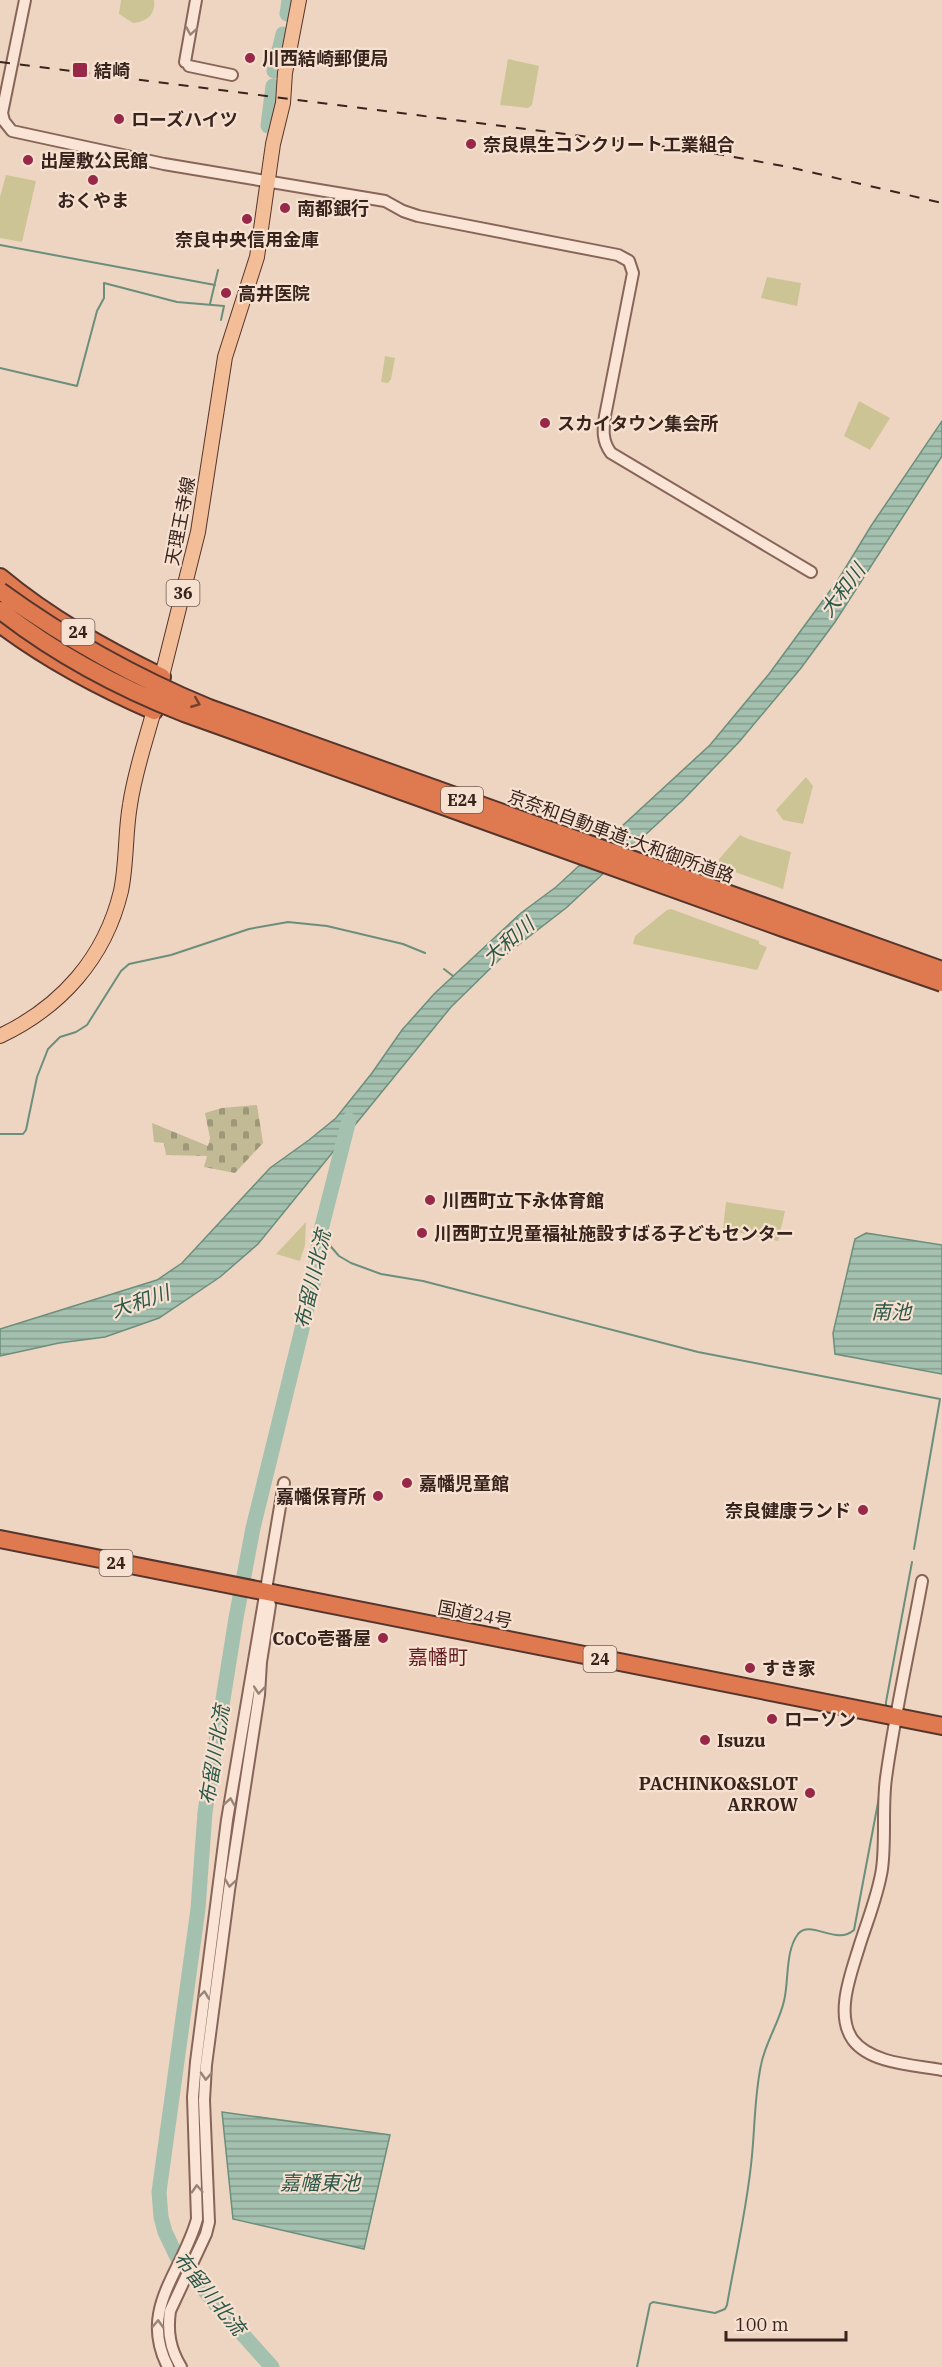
<svg xmlns="http://www.w3.org/2000/svg" width="942" height="2367" font-family="'IBM Plex Serif','Noto Sans JP',serif">
  <style>
    .cemetery { fill: url(#cemetery-stones) }
    .green { fill: #cdc495 }
    .water { fill: url(#water-rules); stroke: #6b8f7c; stroke-width: 1.5 }
    .lines { fill: none; stroke-linecap: round; stroke-linejoin: round }
    .stream { stroke: #6b8f7c; stroke-width: 2 }
    .river { stroke: #a4c1b0; stroke-width: 15 }
    .minor-casing { stroke: #886559; stroke-width: 14 }
    .major-casing { stroke: #56352d; stroke-width: 16 }
    .highway-casing { stroke: #56352d; stroke-width: 20 }
    .minor { stroke: #f9e4d5; stroke-width: 10 }
    .major { stroke: #f3bd98; stroke-width: 14 }
    .highway { stroke: #df7950; stroke-width: 16 }
    .rail { stroke: #38231d; stroke-width: 2; stroke-dasharray: 10 10; stroke-linecap: butt }
    .highway-bridge-casing { stroke: #56352d; stroke-width: 20; stroke-linecap: butt }
    .highway-bridge { stroke: #df7950; stroke-width: 16 }
    .oneway { stroke: #988479 }
    .oneway2 { stroke: #72412f }
    .poi-dot { fill: #982848; stroke: #f6e1d1; stroke-width: 2 }
    .labels { text-anchor: middle; dominant-baseline: central; stroke-width: 4.5; stroke-linejoin: round; paint-order: stroke }
    .shield { fill: #f6e1d1; stroke: #715c53; stroke-width: 1.5 }
    .shield-label { font-size: 16px; font-weight: bold; fill: #38231d }
    .poi-label { font-size: 18px; font-weight: bold; fill: #38231d; stroke: #f6e1d1; text-anchor: start }
    .street-label { font-size: 18px; fill: #38231d; stroke: #f6e1d1 }
    .water-label { font-size: 20px; font-style: italic; fill: #2c5849; stroke: #f6e1d1 }
    .neighbourhood-label { font-size: 20px; fill: #651c21; stroke: #f6e1d1 }
  </style>
  <defs>
    <pattern id="cemetery-stones" width="16" height="16" patternUnits="userSpaceOnUse" patternTransform="scale(1.5)"><rect width="16" height="16" fill="#c1ba95"/><path d="M2 7V4a2 2 0 0 1 4 0v3zM10 15v-3a2 2 0 0 1 4 0v3z" fill="#9e9779"/></pattern>
    <pattern id="water-rules" width="6" height="5" patternUnits="userSpaceOnUse" patternTransform="scale(1.5)"><rect width="6" height="5" fill="#a4c1b0"/><path d="M0 2.5h6" fill="none" stroke="#879c8f"/></pattern>
  </defs>
  <rect width="100%" height="100%" fill="#eed5c1"/>
  <path class="cemetery" d="M257 1105 263 1143 235 1173 204 1167 207 1156 166 1155 164 1143 154 1142 152 1123 208 1146 210 1138 205 1113 222 1108Z"/>
  <path class="green" d="M121 0H154C156 14 147 22 133 23L119 14Z
    M508 59 539 66 532 105 528 108 500 105Z
    M6 175 36 181 22 242 0 238V197Z
    M767 277 801 283 797 306 761 298Z
    M385 356 395 358 391 379 388 383 381 382Z
    M859 401 890 418 870 450 844 436Z
    M806 777 813 786 803 824 783 820 776 810Z
    M740 835 748 839 791 852 783 889 718 866 719 859Z
    M671 909 759 941V944L767 947 757 970 633 944 635 936 667 910Z
    M726 1202 785 1211 778 1241 723 1229Z
    M306 1222 305 1245 300 1261 276 1254Z"/>
  <path class="water" d="M942 421V456L835 622 801 668 739 742 683 800 566 908 500 959 451 1007 258 1244 220 1277 159 1318 105 1337 59 1343 0 1356V1329L157 1280 182 1263 270 1168 309 1140 336 1118 372 1073 402 1030 434 994 521 913 556 887 710 745 769 674 838 580 871 526Z
    M866 1233 942 1245V1374L835 1354 833 1333 855 1239Z
    M222 2112 390 2135 364 2249 233 2219Z"/>
  <g class="lines">
    <path class="stream" d="M0 245 215 285
      M210 304 218 270
      M0 368 77 386 97 311 104 298V283L177 302 224 306 221 320
      M444 969 453 976
      M0 1134H23L26 1130 37 1077 48 1049 60 1037 76 1032 87 1025 121 971 129 964 171 955 249 929 288 922 327 926 403 944 425 953
      M320 1234 339 1256 351 1263 381 1274 423 1281 698 1352 940 1399 914 1549
      M886 1708V1702L912 1562
      M637 2367 650 2304 653 2302 715 2313 725 2309 727 2305C735 2259 746 2212 751 2165 755 2132 754 2098 761 2065 765 2043 779 2023 784 2001 789 1981 785 1951 798 1934 811 1919 836 1946 854 1930L880 1792"/>
    <path class="river" d="M287 14 289 0
      M274 71 283 34
      M268 126 273 86
      M272 2367 218 2307 177 2257 165 2232 161 2217 159 2192 198 1909 205 1812 236 1618 253 1528 314 1280 320 1234 349 1120"/>
    <g class="minor-casing">
      <path id="minor" d="M25 0 2 113 4 121 12 131 164 164 385 201 403 211 418 216 618 255 629 261 633 273 605 416C603 430 602 441 611 453L811 572
        M185 62 196 0
        M189 66 232 75
        M922 1581C910 1647 895 1712 886 1778 882 1808 886 1839 882 1869 878 1895 868 1919 860 1944 852 1971 834 2014 853 2040 871 2064 915 2065 942 2070
        M168 2367C138 2309 182 2273 197 2219L193 2097 196 2062 227 1820 284 1483
        M181 2367C170 2349 167 2332 170 2311L206 2234 209 2222 204 2100 206 2065 229 1890 259 1695 261 1662 270 1605 266 1591"/>
    </g>
    <g class="major-casing">
      <path id="major" d="M160 684 198 532 225 357 257 257 273 144 283 103 285 73 299 0
        M0 1036C61 1007 105 958 121 891 127 862 125 833 130 805 135 770 147 737 156 703"/>
    </g>
    <g class="highway-casing">
      <path id="highway" d="M0 577C49 618 105 649 162 677
        M0 624C48 660 99 687 154 711
        M0 1539 942 1726"/>
    </g>
    <use href="#minor" class="minor"/>
    <use href="#major" class="major"/>
    <use href="#highway" class="highway"/>
    <path class="rail" d="M0 62 706 152 789 167 942 203"/>
    <g class="highway-bridge-casing">
      <path id="highway-bridge" d="M0 591C66 639 134 677 209 708L942 970
        M0 610C56 654 118 687 184 713L783 928 942 983"/>
    </g>
    <use href="#highway-bridge" class="highway-bridge"/>
  </g>
  <defs><path id="oneway-chevron" d="M-2-3.5L2.5 0L-2 3.5" fill="none" stroke-width="1.6" stroke-linecap="round" stroke-linejoin="round" transform="scale(1.5)"/></defs>
  <g class="oneway">
    <use href="#oneway-chevron" transform="translate(191 31) rotate(100)"/>
    <use href="#oneway-chevron" transform="translate(259 1690) rotate(95)"/>
    <use href="#oneway-chevron" transform="translate(230 1802) rotate(-81)"/>
    <use href="#oneway-chevron" transform="translate(230 1883) rotate(98)"/>
    <use href="#oneway-chevron" transform="translate(204 1995) rotate(-83)"/>
    <use href="#oneway-chevron" transform="translate(206 2076) rotate(93)"/>
    <use href="#oneway-chevron" transform="translate(197 2189) rotate(-93)"/>
    <use href="#oneway-chevron" transform="translate(158 2324) rotate(-88)"/>
  </g>
  <use class="oneway2" href="#oneway-chevron" transform="translate(196 703) rotate(22)"/>
  <g class="poi-dot">
    <circle cx="250" cy="58" r="6"/>
    <rect x="72" y="62" width="16" height="16" rx="3"/>
    <circle cx="119" cy="119" r="6"/>
    <circle cx="471" cy="144" r="6"/>
    <circle cx="28" cy="160" r="6"/>
    <circle cx="93" cy="180" r="6"/>
    <circle cx="285" cy="208" r="6"/>
    <circle cx="247" cy="219" r="6"/>
    <circle cx="226" cy="293" r="6"/>
    <circle cx="545" cy="423" r="6"/>
    <circle cx="430" cy="1200" r="6"/>
    <circle cx="422" cy="1233" r="6"/>
    <circle cx="407" cy="1483" r="6"/>
    <circle cx="378" cy="1496" r="6"/>
    <circle cx="863" cy="1510" r="6"/>
    <circle cx="383" cy="1638" r="6"/>
    <circle cx="750" cy="1668" r="6"/>
    <circle cx="772" cy="1719" r="6"/>
    <circle cx="705" cy="1740" r="6"/>
    <circle cx="810" cy="1793" r="6"/>
  </g>
  <g class="labels">
    <g class="shield">
      <rect x="166.5" y="580" width="33" height="26" rx="4.5"/>
      <rect x="61.5" y="619" width="33" height="26" rx="4.5"/>
      <rect x="441" y="787" width="42" height="26" rx="4.5"/>
      <rect x="99.5" y="1550" width="33" height="26" rx="4.5"/>
      <rect x="583.5" y="1646" width="33" height="26" rx="4.5"/>
    </g>
    <g class="shield-label">
      <text x="183" y="593">36</text>
      <text x="78" y="632">24</text>
      <text x="462" y="800">E24</text>
      <text x="116" y="1563">24</text>
      <text x="600" y="1659">24</text>
    </g>
    <g class="poi-label">
      <text x="262" y="58">川西結崎郵便局</text>
      <text x="94" y="70">結崎</text>
      <text x="131" y="119">ローズハイツ</text>
      <text x="483" y="144">奈良県生コンクリート工業組合</text>
      <text x="40" y="160">出屋敷公民館</text>
      <text x="93" y="200" text-anchor="middle">おくやま</text>
      <text x="297" y="208">南都銀行</text>
      <text x="247" y="239" text-anchor="middle">奈良中央信用金庫</text>
      <text x="238" y="293">高井医院</text>
      <text x="557" y="423">スカイタウン集会所</text>
      <text x="442" y="1200">川西町立下永体育館</text>
      <text x="434" y="1233">川西町立児童福祉施設すばる子どもセンター</text>
      <text x="419" y="1483">嘉幡児童館</text>
      <text x="366" y="1496" text-anchor="end">嘉幡保育所</text>
      <text x="851" y="1510" text-anchor="end">奈良健康ランド</text>
      <text x="371" y="1638" text-anchor="end">CoCo壱番屋</text>
      <text x="762" y="1668">すき家</text>
      <text x="784" y="1719">ローソン</text>
      <text x="717" y="1740">Isuzu</text>
      <text x="798" y="1783" text-anchor="end">PACHINKO&amp;SLOT<tspan x="798" dy="21">ARROW</tspan></text>
    </g>
    <g class="street-label">
      <text transform="translate(180 521) rotate(-79)">天理王寺線</text>
      <text transform="translate(621 836) rotate(20)">京奈和自動車道;大和御所道路</text>
      <text transform="translate(475 1614) rotate(11)">国道24号</text>
    </g>
    <g class="water-label">
      <text transform="translate(842 590) rotate(-53)">大和川</text>
      <text transform="translate(508 941) rotate(-41)">大和川</text>
      <text transform="translate(312 1279) rotate(-77)">布留川北流</text>
      <text transform="translate(140 1301) rotate(-19)">大和川</text>
      <text x="891" y="1311">南池</text>
      <text transform="translate(214 1755) rotate(-81)">布留川北流</text>
      <text x="320" y="2182">嘉幡東池</text>
      <text transform="translate(210 2293) rotate(51)">布留川北流</text>
    </g>
    <g class="neighbourhood-label">
      <text x="438" y="1656">嘉幡町</text>
    </g>
  </g>
  <path d="M726 2331v9h120v-9" fill="none" stroke="#38231d" stroke-width="3"/>
  <text x="735" y="2331" font-size="18" fill="#38231d" stroke="#f6e1d1" stroke-width="4.5" paint-order="stroke">100 m</text>
</svg>
